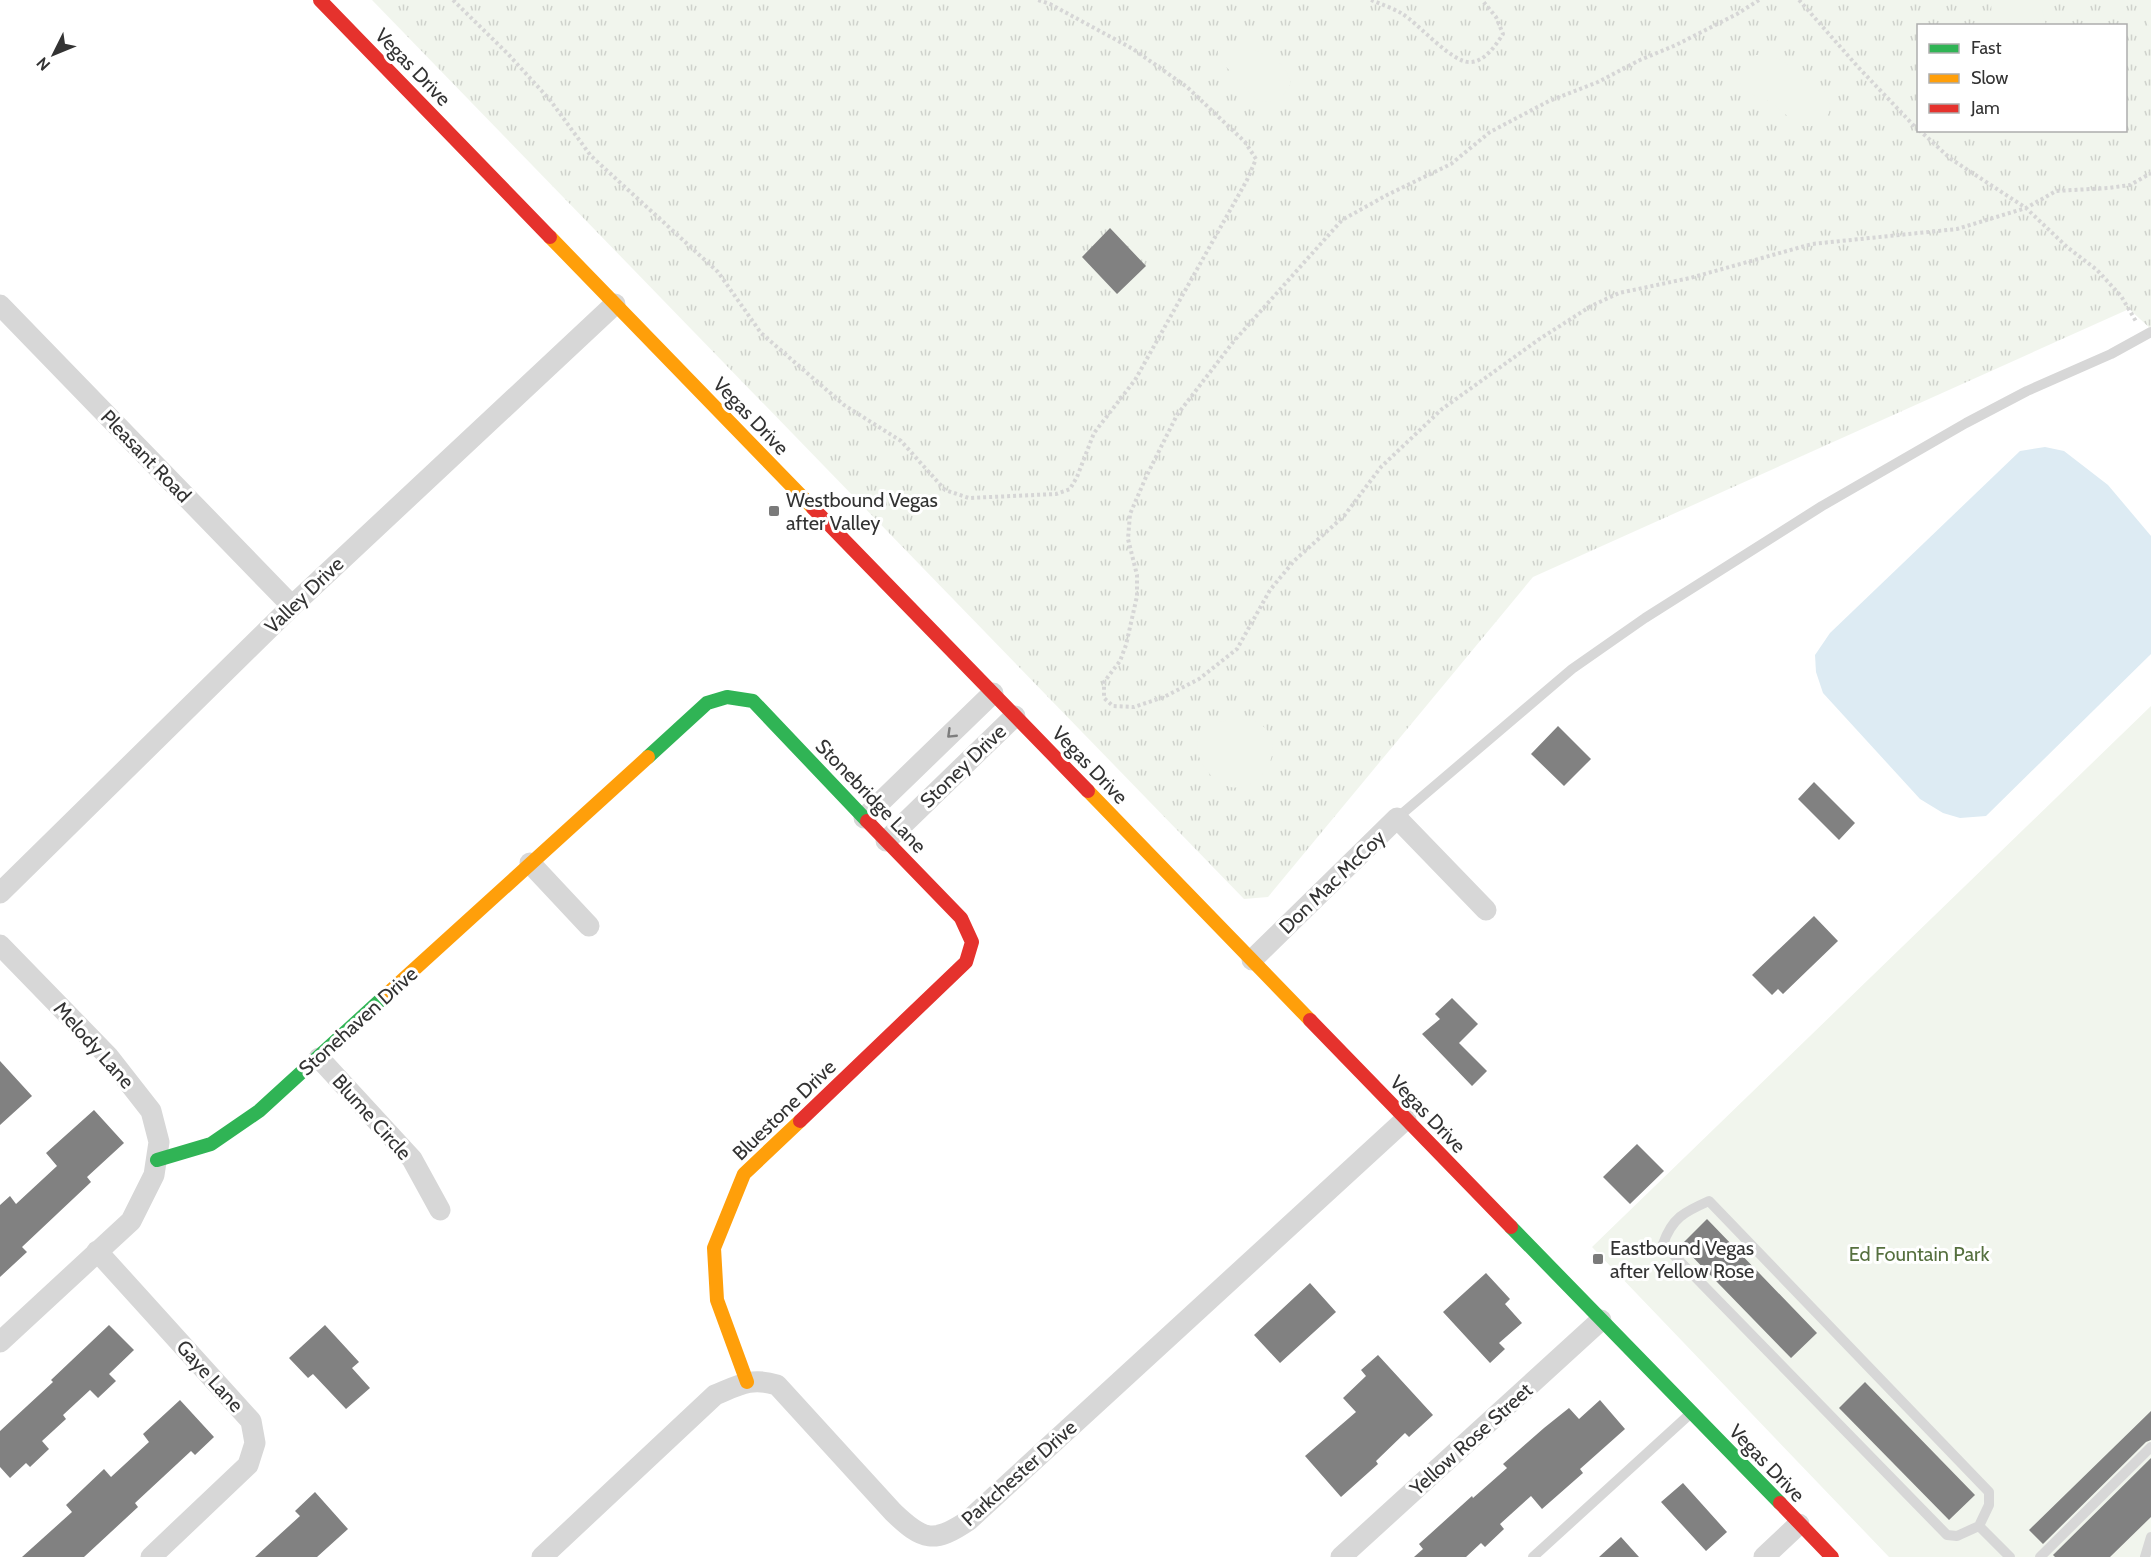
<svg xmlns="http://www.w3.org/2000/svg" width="2151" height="1557" font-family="Cabin,sans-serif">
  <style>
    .grass { fill: url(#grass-tufts); fill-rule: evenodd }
    .green { fill: #f1f5ed }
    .water { fill: #ddebf3 }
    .building { fill: #818181 }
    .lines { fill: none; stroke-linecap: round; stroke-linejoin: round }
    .path { stroke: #d6d6d6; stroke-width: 4; stroke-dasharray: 3 3; stroke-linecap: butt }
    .lane { stroke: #d7d7d7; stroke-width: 10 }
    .street { stroke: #d7d7d7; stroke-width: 21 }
    .fast { stroke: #30b455; stroke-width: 14 }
    .slow { stroke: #ff9f0a; stroke-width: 14 }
    .jam { stroke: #e5322d; stroke-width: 14 }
    .oneway { stroke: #7d7d7d }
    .poi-dot { fill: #7a7a7a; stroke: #fff; stroke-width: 2 }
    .labels { text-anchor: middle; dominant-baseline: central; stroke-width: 6; stroke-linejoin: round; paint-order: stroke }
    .street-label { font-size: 20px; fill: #333; stroke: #fff }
    .poi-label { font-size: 20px; fill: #333; stroke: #fff; text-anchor: start }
    .park-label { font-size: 20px; fill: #56703f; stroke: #fff }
  </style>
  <defs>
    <pattern id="grass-tufts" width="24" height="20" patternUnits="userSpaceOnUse" patternTransform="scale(1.5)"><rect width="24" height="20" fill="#f1f5ed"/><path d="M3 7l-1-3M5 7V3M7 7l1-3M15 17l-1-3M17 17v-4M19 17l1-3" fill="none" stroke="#cfd2cc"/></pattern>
  </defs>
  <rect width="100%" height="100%" fill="#fff"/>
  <path class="grass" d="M372 0H2151V329L2129 309 1533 577 1268 897 1244 899ZM1918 26H2126V130H1918Z"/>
  <path class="green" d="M1991 0H2035L2042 10 2046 25H1992Z
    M2144 0H2151V33L2143 10Z
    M1230 41 1242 43 1277 61 1284 67 1291 82C1287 95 1273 106 1258 100 1250 96 1244 86 1239 79 1230 69 1202 53 1230 41Z
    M1756 55C1761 55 1765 54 1770 56 1783 59 1819 83 1826 94 1835 107 1828 124 1813 126 1794 128 1784 110 1770 102 1764 98 1756 97 1749 93 1731 82 1739 61 1756 55Z
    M2151 706V1557H1889L1592 1247Z
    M1245 719C1303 728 1259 813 1216 780 1198 766 1186 735 1213 724 1222 720 1235 720 1245 719Z"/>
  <path class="water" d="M2045 447 2064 451 2108 485 2151 536V654L1986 816 1960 818 1943 813 1920 799 1823 693 1816 672 1815 655 1830 633 2020 451Z"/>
  <path class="building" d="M1110 228 1146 266 1117 294 1082 257Z
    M1558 726 1591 759 1564 786 1531 754Z
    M1814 782 1855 823 1839 840 1798 799Z
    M1814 916 1838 941 1783 994 1778 989 1772 995 1752 975Z
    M1452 998 1478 1024 1459 1043 1487 1071 1472 1086 1422 1034 1440 1019 1435 1014Z
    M0 1061 32 1096 0 1125Z
    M94 1110 124 1143 87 1177 91 1182 22 1247 27 1252 0 1277V1205L10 1196 16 1204 57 1166 46 1153Z
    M1637 1144 1664 1171 1630 1204 1603 1177Z
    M1707 1219 1817 1333 1791 1358 1681 1245Z
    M1486 1273 1510 1299 1505 1304 1522 1323 1499 1343 1505 1349 1490 1363 1443 1312Z
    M1310 1283 1336 1312 1280 1363 1254 1335Z
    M109 1325 134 1350 109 1374 116 1381 98 1398 90 1390 63 1415 66 1419 42 1441 49 1449 30 1467 26 1463 10 1478 0 1467V1431L53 1382 51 1380Z
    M325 1325 359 1362 352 1368 370 1388 346 1409 313 1374 308 1378 289 1358Z
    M1378 1355 1433 1415 1409 1437 1405 1433 1376 1461 1378 1464 1341 1497 1305 1456 1356 1412 1343 1398 1366 1376 1361 1370Z
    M1865 1382 1975 1495 1949 1520 1839 1408Z
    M180 1400 214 1437 195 1455 191 1451 135 1503 138 1507 84 1557H22L72 1512 66 1505 104 1469 111 1477 149 1442 143 1434Z
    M1600 1400 1625 1429 1580 1469 1583 1473 1542 1509 1531 1496 1500 1524 1504 1529 1485 1547 1481 1543 1466 1557H1414L1423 1549 1419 1544 1472 1496 1473 1498 1507 1468 1503 1464 1544 1428 1569 1408 1579 1419Z
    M2151 1411V1440L2146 1442 2043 1544 2029 1530Z
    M2151 1458V1517L2110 1557H2055L2053 1555Z
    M1683 1483 1727 1532 1706 1551 1661 1502Z
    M315 1492 348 1529 317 1557H255L300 1516 295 1511Z
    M1621 1537 1639 1557H1599Z"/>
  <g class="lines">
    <path class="path" d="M453 0 508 54 550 100 591 156 718 272 761 333 844 405 901 441 945 490 969 498 1056 494 1070 489 1077 477 1094 433 1135 380 1247 180 1256 159 1245 142 1187 87 1133 49 1050 4 1038 0
      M1371 0C1381 4 1392 8 1401 13 1418 23 1451 62 1469 62 1484 63 1496 45 1503 34L1496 17 1482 0
      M1759 0 1737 14 1676 45 1640 60 1598 82 1549 101 1490 132 1451 164 1387 195 1342 220 1234 341 1177 415 1146 477 1130 514 1128 539 1137 575V596L1126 645 1120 661 1104 682V698L1113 706 1134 707 1164 697 1199 679 1237 649 1270 590 1294 561 1344 516 1381 467 1442 409 1538 340 1591 306 1619 293 1690 278 1812 244 1957 229 2026 208 2056 191 2108 188 2130 185 2151 173
      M1799 0 1858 67 1918 130
      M1919 130 1951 159 2026 208 2067 247 2097 270 2121 296 2137 323"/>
    <path class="lane" d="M1397 818 1572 669 1645 618 1822 506 1966 423 2027 391 2111 354 2151 332
      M1709 1201 1989 1492V1505L1979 1526 1957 1536 1947 1535 1663 1244C1672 1218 1684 1212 1709 1201Z
      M1979 1526 2010 1557
      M1533 1557 1690 1414
      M2040 1557 2151 1447
      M2145 1557 2151 1537"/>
    <path class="street" d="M0 305 292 606
      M864 818 993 693
      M886 841 1015 716
      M530 863 589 926
      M0 893 292 606 615 304
      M0 945 108 1056 151 1111 159 1142 154 1175 131 1221 0 1342
      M1252 960 1397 818 1486 910
      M319 1058 412 1159 440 1210
      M97 1251 251 1421 255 1443 248 1465 151 1557
      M542 1557 715 1395C739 1385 751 1377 777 1385L893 1512C923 1541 934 1544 969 1520L1406 1119
      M1341 1557 1601 1320
      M1764 1557 1799 1524"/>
    <path class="fast" d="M648 757 707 703 727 697 753 701 867 821
      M157 1160 211 1144 259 1111 386 995
      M1511 1227 1780 1503"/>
    <path class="slow" d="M550 237 813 508
      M1088 791 1310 1020
      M386 995 648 757
      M747 1382 717 1300 714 1248 744 1174 800 1121"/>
    <path class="jam" d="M320 0 550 237
      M813 508 1088 791
      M1310 1020 1511 1227
      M800 1121 966 962 972 942 961 918 867 821
      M1780 1503 1832 1557"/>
  </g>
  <defs><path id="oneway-chevron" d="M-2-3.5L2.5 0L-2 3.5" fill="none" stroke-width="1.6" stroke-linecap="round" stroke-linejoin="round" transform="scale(1.5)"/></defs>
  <use class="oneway" href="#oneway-chevron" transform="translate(951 734) rotate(136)"/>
  <g class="poi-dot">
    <rect x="768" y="505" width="12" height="12" rx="3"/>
    <rect x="1592" y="1253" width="12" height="12" rx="3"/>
  </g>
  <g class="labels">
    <g class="street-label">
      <text transform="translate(413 67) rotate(46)">Vegas Drive</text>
      <text transform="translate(751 416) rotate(46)">Vegas Drive</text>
      <text transform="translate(146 456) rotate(46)">Pleasant Road</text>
      <text transform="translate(304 595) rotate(-44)">Valley Drive</text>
      <text transform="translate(1090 765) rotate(46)">Vegas Drive</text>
      <text transform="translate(963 766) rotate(-44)">Stoney Drive</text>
      <text transform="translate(871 796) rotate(46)">Stonebridge Lane</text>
      <text transform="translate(1332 882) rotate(-44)">Don Mac McCoy</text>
      <text transform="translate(358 1021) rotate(-42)">Stonehaven Drive</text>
      <text transform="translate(94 1045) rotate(48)">Melody Lane</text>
      <text transform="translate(784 1110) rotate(-44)">Bluestone Drive</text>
      <text transform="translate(1428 1114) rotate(46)">Vegas Drive</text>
      <text transform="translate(372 1117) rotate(48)">Blume Circle</text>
      <text transform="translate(210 1376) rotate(48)">Gaye Lane</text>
      <text transform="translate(1471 1439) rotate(-42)">Yellow Rose Street</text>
      <text transform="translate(1767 1463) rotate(46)">Vegas Drive</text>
      <text transform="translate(1019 1473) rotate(-42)">Parkchester Drive</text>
    </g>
    <g class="poi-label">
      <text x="786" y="500">Westbound Vegas<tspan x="786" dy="23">after Valley</tspan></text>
      <text x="1610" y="1248">Eastbound Vegas<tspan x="1610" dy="23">after Yellow Rose</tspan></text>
    </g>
    <g class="park-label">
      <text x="1919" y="1254">Ed Fountain Park</text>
    </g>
  </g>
  <rect x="1917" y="24" width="210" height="108" fill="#ffffff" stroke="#adadad" stroke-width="1.5"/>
  <rect x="1929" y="44" width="30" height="9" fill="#30b455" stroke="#adadad" stroke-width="1.5"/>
  <text x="1971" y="54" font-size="18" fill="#333333">Fast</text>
  <rect x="1929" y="74" width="30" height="9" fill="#ff9f0a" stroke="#adadad" stroke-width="1.5"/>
  <text x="1971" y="84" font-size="18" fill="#333333">Slow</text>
  <rect x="1929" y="104" width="30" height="9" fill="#e5322d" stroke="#adadad" stroke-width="1.5"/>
  <text x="1971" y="114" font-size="18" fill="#333333">Jam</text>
  <g transform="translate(54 54) rotate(227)" stroke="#ffffff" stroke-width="4.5" paint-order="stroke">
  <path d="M0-4.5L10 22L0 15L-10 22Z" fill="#333333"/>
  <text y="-9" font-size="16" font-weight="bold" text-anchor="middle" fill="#333333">N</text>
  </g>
</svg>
